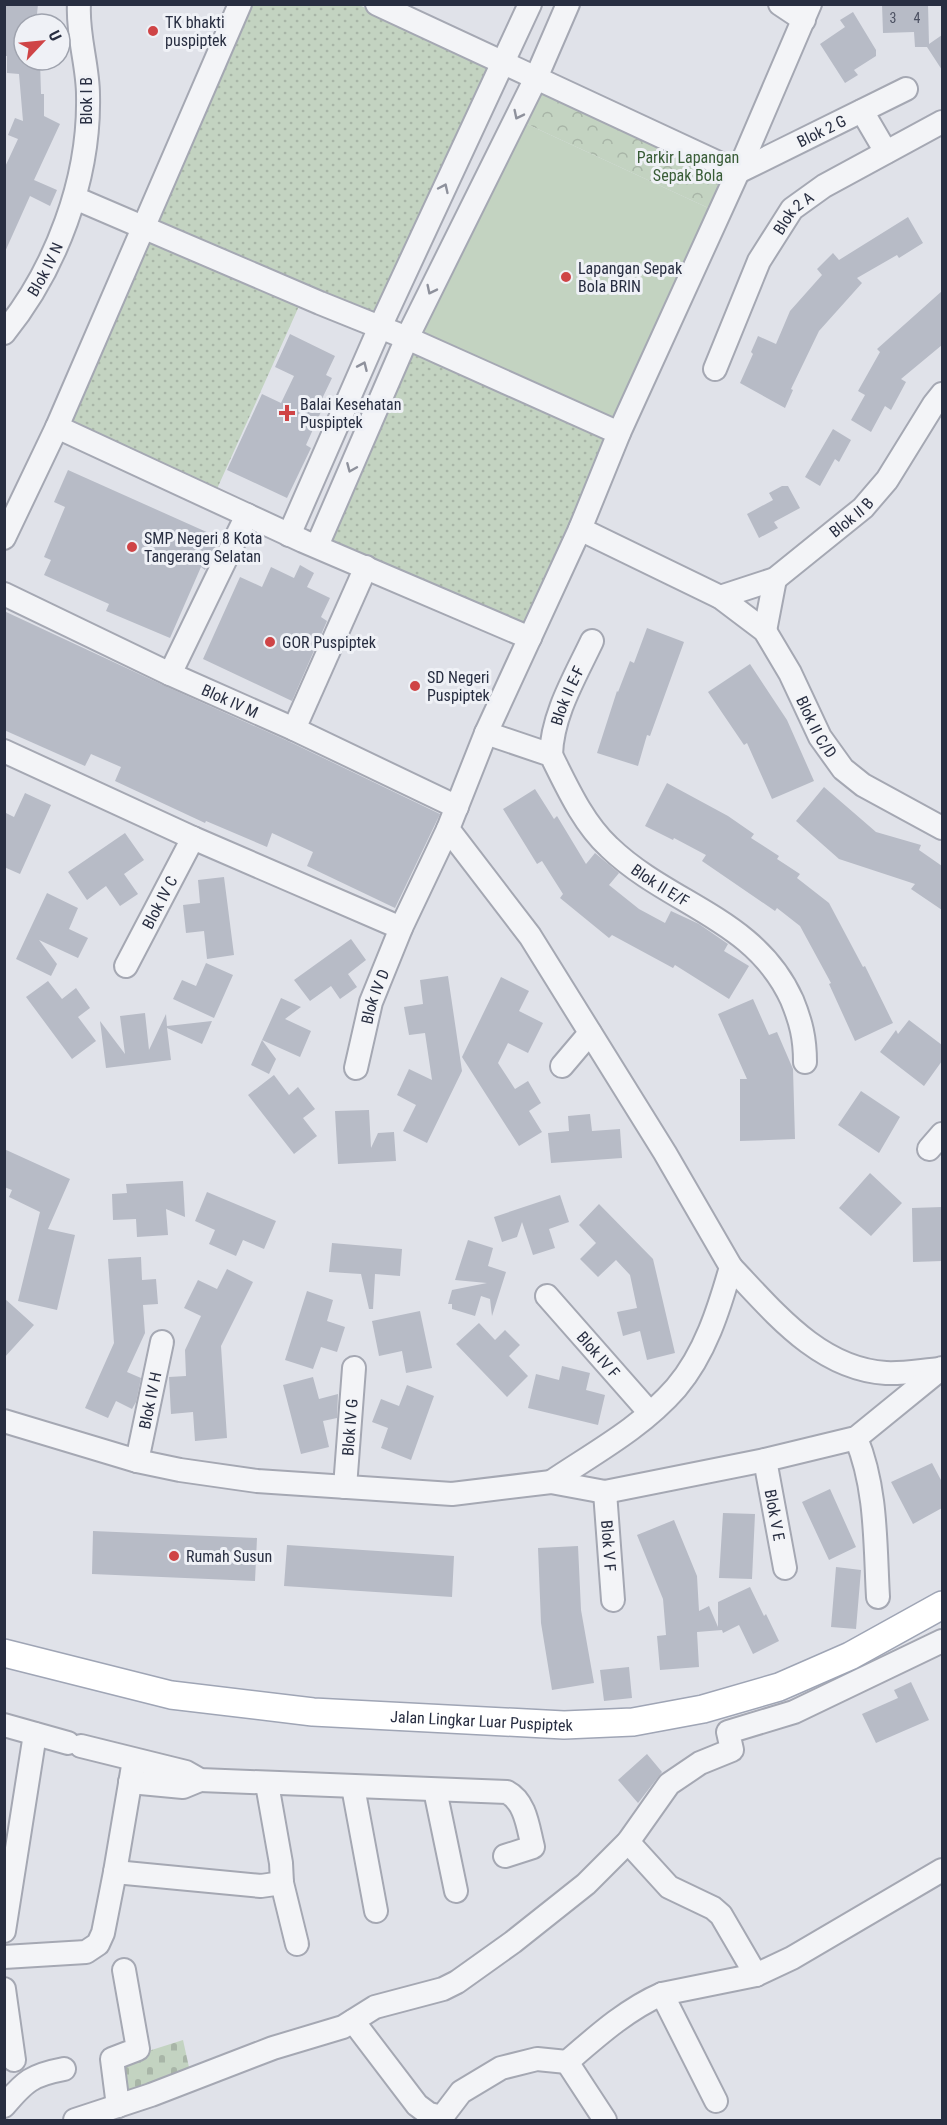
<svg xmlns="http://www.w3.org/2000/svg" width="947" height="2125" font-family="'Roboto Condensed',sans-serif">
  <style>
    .grass { fill: url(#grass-dots) }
    .cemetery { fill: url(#cemetery-stones) }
    .park { fill: url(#park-crowns) }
    .garden { fill: #c3d3c1 }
    .building { fill: #b7bbc6 }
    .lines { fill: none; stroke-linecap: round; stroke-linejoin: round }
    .minor-casing { stroke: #a5a8b3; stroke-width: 26 }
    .major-casing { stroke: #9fa5b5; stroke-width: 30 }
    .minor { stroke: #f3f4f7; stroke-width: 22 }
    .major { stroke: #fff; stroke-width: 27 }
    .oneway { stroke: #8e919c }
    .poi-dot { fill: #cf4446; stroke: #eff1f6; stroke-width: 2 }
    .labels { text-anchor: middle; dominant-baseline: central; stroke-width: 6; stroke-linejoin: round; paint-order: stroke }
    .number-label { font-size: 14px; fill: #4c5162 }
    .poi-label { font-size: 16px; fill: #282e41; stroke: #eff1f6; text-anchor: start }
    .street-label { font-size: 16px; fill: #282e41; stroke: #eff1f6 }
    .park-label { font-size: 16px; fill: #385c36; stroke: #eff1f6 }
  </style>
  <defs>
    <pattern id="grass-dots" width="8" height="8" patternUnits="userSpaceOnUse" patternTransform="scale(1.5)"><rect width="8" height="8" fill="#c3d3c1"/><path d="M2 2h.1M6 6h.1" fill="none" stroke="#a8b5a7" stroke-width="1.8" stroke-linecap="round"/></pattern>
    <pattern id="cemetery-stones" width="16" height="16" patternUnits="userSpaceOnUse" patternTransform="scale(1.5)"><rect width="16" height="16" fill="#c3d3c1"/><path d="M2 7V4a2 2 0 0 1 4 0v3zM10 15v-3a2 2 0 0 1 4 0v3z" fill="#a8b5a7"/></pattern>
    <pattern id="park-crowns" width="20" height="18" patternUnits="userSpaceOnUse" patternTransform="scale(1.5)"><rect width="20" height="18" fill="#c3d3c1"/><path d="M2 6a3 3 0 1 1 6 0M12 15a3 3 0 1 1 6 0" fill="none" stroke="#a8b5a7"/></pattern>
  </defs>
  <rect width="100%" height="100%" fill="#e0e2e9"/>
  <path class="grass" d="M248 5H359L494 67 376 328 304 295 212 500 56 426Z
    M415 342 615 435 525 632 325 539Z"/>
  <path class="cemetery" d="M183 2040 190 2072 123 2097 117 2061Z"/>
  <path class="park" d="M539 67 742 160 717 212 516 119Z"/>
  <path class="garden" d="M516 119 717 212 615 435 415 342Z"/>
  <path class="building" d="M4 4H38L36 24H24V60H40L41 94H44V116L60 124 34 180 57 190 50 206 30 196 4 254V169L18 139 8 135 15 118 23 121 19 74 7 73V56H4Z
    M882 4H928L929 44 942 35V70L927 47H915L914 32 883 33Z
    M853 12 876 50V56L854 70 858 75 845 83 820 44 845 27 840 20Z
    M908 217 923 243 899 258 897 255 857 278 862 283 819 331 791 389 793 390 785 408 740 383 753 354 751 352 758 336 776 344 790 311 822 275 817 269 833 253 839 260Z
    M942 291V345L901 379 906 382 891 410 885 406 871 432 851 420 865 395 858 391 880 352 877 349Z
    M290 334 335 356 326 375 332 378 320 403 324 405 306 445 311 448 287 498 227 470 262 394 281 403 294 376 275 367Z
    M833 429 851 440 839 462 835 459 820 486 805 477Z
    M68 470 220 538 205 570 201 567 170 638 106 611 109 604 44 575 51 560 44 557 65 507 54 502Z
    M782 486H788L800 508 774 522 778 528 759 538 747 514 773 500 769 493Z
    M300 565 314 573 307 587 330 598 321 617 327 621 292 701 203 659 240 577 262 587 271 567 294 578Z
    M4 611 165 686 288 741 440 814 395 908 307 866 313 852 272 833 267 847 206 821 205 823 115 781 121 767 91 754 85 766 4 730Z
    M647 628 684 642 650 736 647 735 638 766 597 753 617 691 618 692 630 661 634 663Z
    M750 664 787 720 814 781 772 799 747 743 744 745 708 692Z
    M667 783 728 816 754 834 751 838 779 856 777 859 800 874 797 878 829 903 863 967 865 966 893 1023 855 1041 829 984 831 983 800 926 777 908 775 911 702 861 706 855 674 838 673 840 645 826Z
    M824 787 876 832 921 845 919 850 942 866V910L911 889 915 884 839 859 796 821Z
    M535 789 554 819 557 816 586 864 595 853 619 873 609 885 639 909 665 923 671 911 699 924 728 944 724 951 749 966 729 999 675 965 673 968 612 935 609 938 560 898 563 894 542 861 537 864 503 809Z
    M25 793 51 805 20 874 4 867V812L14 817Z
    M125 833 144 860 124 874 138 894 120 906 106 886 87 900 68 872Z
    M224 877 234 955 207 959 204 931 186 933 183 905 200 903 198 880Z
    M47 893 78 908 69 929 88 938 78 958 39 940 57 964 51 976 16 959Z
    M351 939 366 960 348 974 357 987 340 999 331 986 310 1001 294 980Z
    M206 963 233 975 214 1018 173 999 182 980 196 986Z
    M448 976 462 1071 427 1143 403 1131 416 1105 397 1095 409 1069 432 1080 425 1033 409 1035 404 1007 423 1004 420 980Z
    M501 977 529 991 519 1011 543 1023 528 1053 508 1043 498 1063 515 1089 528 1081 541 1103 529 1111 542 1132 519 1146 462 1057Z
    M48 981 62 999 76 988 90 1008 78 1017 96 1041 72 1059 26 997Z
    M281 998 301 1007 285 1019 311 1031 300 1057 262 1040Z
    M753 999 769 1035 777 1032 793 1069 795 1139 740 1141V1079H747L718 1014Z
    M145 1013 149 1050 166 1014 167 1026 212 1021 202 1044 167 1028 171 1060 106 1068 100 1021 125 1054 120 1016Z
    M909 1020 942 1045V1061L924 1086 880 1052 896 1030 898 1034Z
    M262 1040 276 1059 269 1074 251 1065Z
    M274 1075 289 1095 298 1087 315 1109 303 1118 317 1136 294 1154 248 1095Z
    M861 1091 900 1117 879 1153 838 1125Z
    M369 1110 371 1148 378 1133 394 1132 396 1161 338 1164 335 1111Z
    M590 1114 592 1131 620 1129 622 1158 551 1163 548 1133 569 1131 568 1116Z
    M4 1149 70 1179 48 1229 75 1235 57 1310 18 1301 40 1212 9 1197 12 1190 4 1187Z
    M870 1173 902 1203 871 1236 839 1208Z
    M183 1181 185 1217 166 1209 168 1235 137 1237 136 1219 113 1220 112 1194 127 1193 126 1184Z
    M207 1192 276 1221 264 1249 243 1240 236 1256 209 1244 215 1230 195 1221Z
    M560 1195 569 1222 549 1229 555 1248 533 1255 522 1222 517 1237 502 1242 494 1217Z
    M599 1204 653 1259 675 1353 647 1360 640 1331 623 1336 617 1312 637 1308 630 1275 616 1260 598 1277 580 1259 596 1243 579 1225Z
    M942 1207V1261L913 1262 912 1208Z
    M468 1240 493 1248 488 1266 506 1272 492 1316 490 1299 481 1296 475 1316 452 1309V1304H448L452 1290 487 1283 455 1280Z
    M332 1243 402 1249 400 1276 375 1274 373 1309H369L361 1274 329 1272Z
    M141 1257 142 1280 156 1279 158 1304 143 1305 145 1333 127 1372 141 1378 136 1402 132 1409 116 1401 108 1418 85 1408 114 1343 108 1259Z
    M227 1269 253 1282 221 1346 227 1438 195 1441 193 1412 171 1414 169 1377 186 1376 185 1350 201 1316 184 1308 198 1280 217 1289Z
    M307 1291 333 1300 327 1321 345 1327 337 1352 321 1347 313 1369 285 1360Z
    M4 1298 34 1325 4 1358Z
    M420 1311 432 1368 406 1373 402 1351 379 1356 372 1321Z
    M479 1323 495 1340 505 1330 520 1345 509 1356 528 1376 507 1397 456 1344Z
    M562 1366 590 1373 586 1390 605 1395 598 1425 528 1408 536 1374 559 1380Z
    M313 1377 319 1399 338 1394 337 1418 323 1421 329 1447 301 1454 283 1385Z
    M407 1385 434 1396 411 1460 381 1448 388 1428 372 1422 381 1399 399 1406Z
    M932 1463 942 1482V1508L913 1524 891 1482Z
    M830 1489 856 1547 829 1560 802 1502Z
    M723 1513 755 1514 752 1579 719 1578Z
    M674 1520 697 1576 699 1611 709 1606 718 1627V1602L750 1587 764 1616 766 1614 779 1641 753 1654 739 1625 723 1633 722 1630 697 1632 699 1667 660 1670 657 1636 666 1635 663 1599 637 1535Z
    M93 1531 257 1538 255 1581 92 1574Z
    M287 1545 454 1556 452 1597 284 1586Z
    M578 1546 581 1610 594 1683 552 1690 541 1623 538 1548Z
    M836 1567 861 1570 856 1629 831 1627Z
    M629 1667 632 1698 604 1701 600 1670Z
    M911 1682 929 1720 876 1743 862 1714 898 1698 894 1690Z
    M647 1754 662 1772 638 1803 618 1780Z"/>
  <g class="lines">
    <g class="minor-casing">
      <g id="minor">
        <path d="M377 4 738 172 619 433 580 529 486 733 448 829 530 936 665 1153 731 1267C719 1309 705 1354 676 1388 641 1428 594 1453 551 1482"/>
        <path d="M780 4 804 20"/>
        <path d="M862 111 886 152"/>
        <path id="s1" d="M738 172 906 89"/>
        <path d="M738 172 810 4"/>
        <path d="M75 198 320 303 407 338 619 433"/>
        <path id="s2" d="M4 333C56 269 90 179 88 95 88 65 77 35 79 4"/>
        <path id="s3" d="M715 369 759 261 792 209 824 186 942 122"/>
        <path d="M57 427 240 4"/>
        <path id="s4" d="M580 529 720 597 765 631 790 673 820 737 843 769 863 785 942 828"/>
        <path d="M289 535 380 327 530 4"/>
        <path d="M4 538 57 427 303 541 530 638"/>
        <path d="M317 546 407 338 536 78 568 4"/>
        <path id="s5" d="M4 594 170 674 294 729 457 807"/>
        <path id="s6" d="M720 597 775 579 863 508 887 480 934 404 942 394"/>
        <path d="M765 631 775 579"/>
        <path d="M170 674 247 515"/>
        <path d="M294 729 366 567"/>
        <path id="s7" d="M486 733 551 755C567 787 583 823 609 847 669 905 755 918 792 1000 801 1022 805 1038 805 1062"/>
        <path d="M4 751 193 838 401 928"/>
        <path id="s8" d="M551 755C552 715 575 677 592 641"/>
        <path id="s9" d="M126 966 193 838"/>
        <path d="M562 1066 590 1033"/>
        <path id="s10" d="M356 1068 371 1002 401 928 448 829"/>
        <path d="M929 1149 942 1134"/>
        <path d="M731 1267C774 1312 819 1369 886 1373 904 1374 924 1370 941 1369"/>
        <path id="s11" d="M547 1296 650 1413"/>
        <path d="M4 1421 137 1461 180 1470 257 1481 452 1494 551 1482 605 1492 765 1460 856 1438 942 1368"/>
        <path d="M856 1438C877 1488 875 1545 878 1597"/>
        <path id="s12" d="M765 1460 785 1568"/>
        <path id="s13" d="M137 1461 162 1342"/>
        <path id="s14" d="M345 1487 354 1368"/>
        <path id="s15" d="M605 1492 613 1600"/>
        <path d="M4 1725 68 1743"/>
        <path d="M81 1746 186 1772 200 1780 507 1792C526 1802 528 1828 533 1847L505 1856"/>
        <path d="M130 1782 183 1787 200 1780"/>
        <path d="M353 1787 376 1911"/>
        <path d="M435 1790 456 1891"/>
        <path d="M628 1842 669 1887 713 1908 721 1915 756 1975"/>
        <path d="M115 1872 261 1886 282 1883 281 1863 267 1784"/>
        <path d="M282 1883 297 1944"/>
        <path d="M4 1931 35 1734"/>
        <path d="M4 1957 86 1952 98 1944 103 1933 115 1872 134 1760"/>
        <path d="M4 1989 14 2060"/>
        <path d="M662 1994 716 2101"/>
        <path d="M353 2021 417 2105 429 2114 442 2117 461 2092 501 2068 537 2059 567 2062C596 2037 627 2009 662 1994L756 1975 792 1958 942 1870"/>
        <path d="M567 2062 605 2120"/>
        <path d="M4 2106C25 2081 32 2075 64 2069"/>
        <path d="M118 2106 112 2059 138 2049 124 1970"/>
        <path d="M75 2120 151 2095 273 2048 343 2027 375 2007 443 1989 457 1982 513 1942 586 1884 628 1842 669 1784 700 1763 732 1750 728 1732 794 1712 942 1641"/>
      </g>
    </g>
    <g class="major-casing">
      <g id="major">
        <path id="s16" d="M4 1653 171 1695 313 1712 564 1725 633 1722 703 1709 779 1687 850 1656 942 1605"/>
      </g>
    </g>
    <use href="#minor" class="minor"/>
    <use href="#major" class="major"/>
  </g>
  <defs><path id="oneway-chevron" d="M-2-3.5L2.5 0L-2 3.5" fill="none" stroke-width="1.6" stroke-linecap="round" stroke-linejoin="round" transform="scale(1.5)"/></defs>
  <g class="oneway">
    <use href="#oneway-chevron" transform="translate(518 115) rotate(116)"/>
    <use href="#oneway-chevron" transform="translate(444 188) rotate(-65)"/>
    <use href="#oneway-chevron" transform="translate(431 290) rotate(116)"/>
    <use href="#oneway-chevron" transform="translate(363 366) rotate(-66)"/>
    <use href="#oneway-chevron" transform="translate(351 468) rotate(113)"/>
  </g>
  <g class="poi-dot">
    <circle cx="153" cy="31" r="6"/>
    <circle cx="566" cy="277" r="6"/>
    <path d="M284 404h6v6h6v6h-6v6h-6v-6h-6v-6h6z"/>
    <circle cx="132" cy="547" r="6"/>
    <circle cx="270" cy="642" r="6"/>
    <circle cx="415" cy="686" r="6"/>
    <circle cx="174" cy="1556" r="6"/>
  </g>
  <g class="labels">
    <g class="number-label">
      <text x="893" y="18">3</text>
      <text x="917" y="18">4</text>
    </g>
    <g class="poi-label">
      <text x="165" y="22">TK bhakti<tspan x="165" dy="18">puspiptek</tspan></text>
      <text x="578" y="268">Lapangan Sepak<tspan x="578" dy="18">Bola BRIN</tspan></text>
      <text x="300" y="404">Balai Kesehatan<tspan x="300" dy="18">Puspiptek</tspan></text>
      <text x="144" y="538">SMP Negeri 8 Kota<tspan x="144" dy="18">Tangerang Selatan</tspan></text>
      <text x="282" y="642">GOR Puspiptek</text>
      <text x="427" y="677">SD Negeri<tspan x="427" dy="18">Puspiptek</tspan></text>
      <text x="186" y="1556">Rumah Susun</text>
    </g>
    <g class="street-label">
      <text transform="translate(86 101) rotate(-90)">Blok I B</text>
      <text stroke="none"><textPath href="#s1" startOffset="93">Blok 2 G</textPath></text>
      <text stroke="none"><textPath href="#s3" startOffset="176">Blok 2 A</textPath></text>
      <text stroke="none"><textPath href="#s2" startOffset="76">Blok IV N</textPath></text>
      <text stroke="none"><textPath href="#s6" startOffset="156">Blok II B</textPath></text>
      <text stroke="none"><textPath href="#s8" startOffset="62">Blok II E-F</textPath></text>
      <text stroke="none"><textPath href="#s5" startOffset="250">Blok IV M</textPath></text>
      <text stroke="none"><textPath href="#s4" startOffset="321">Blok II C/D</textPath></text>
      <text stroke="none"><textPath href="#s7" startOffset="242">Blok II E/F</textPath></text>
      <text stroke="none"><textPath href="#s9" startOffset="72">Blok IV C</textPath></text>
      <text stroke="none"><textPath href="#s10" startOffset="74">Blok IV D</textPath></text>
      <text stroke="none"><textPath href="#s11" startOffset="78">Blok IV F</textPath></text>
      <text stroke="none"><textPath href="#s13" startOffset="62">Blok IV H</textPath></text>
      <text stroke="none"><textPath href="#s14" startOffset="60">Blok IV G</textPath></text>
      <text stroke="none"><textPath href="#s12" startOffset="56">Blok V E</textPath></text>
      <text stroke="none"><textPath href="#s15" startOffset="54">Blok V F</textPath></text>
      <text stroke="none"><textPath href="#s16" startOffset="484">Jalan Lingkar Luar Puspiptek</textPath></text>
    </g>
    <g class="park-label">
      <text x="688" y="157">Parkir Lapangan<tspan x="688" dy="18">Sepak Bola</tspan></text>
    </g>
  </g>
  <rect width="947" height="2125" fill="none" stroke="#282e41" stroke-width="12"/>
  <g transform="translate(42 42) rotate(64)"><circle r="28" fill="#eff1f6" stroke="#9fa3ae" stroke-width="1.5"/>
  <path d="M0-4.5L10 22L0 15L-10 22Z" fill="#cf4446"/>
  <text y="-9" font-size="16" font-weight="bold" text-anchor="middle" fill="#282e41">U</text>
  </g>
</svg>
